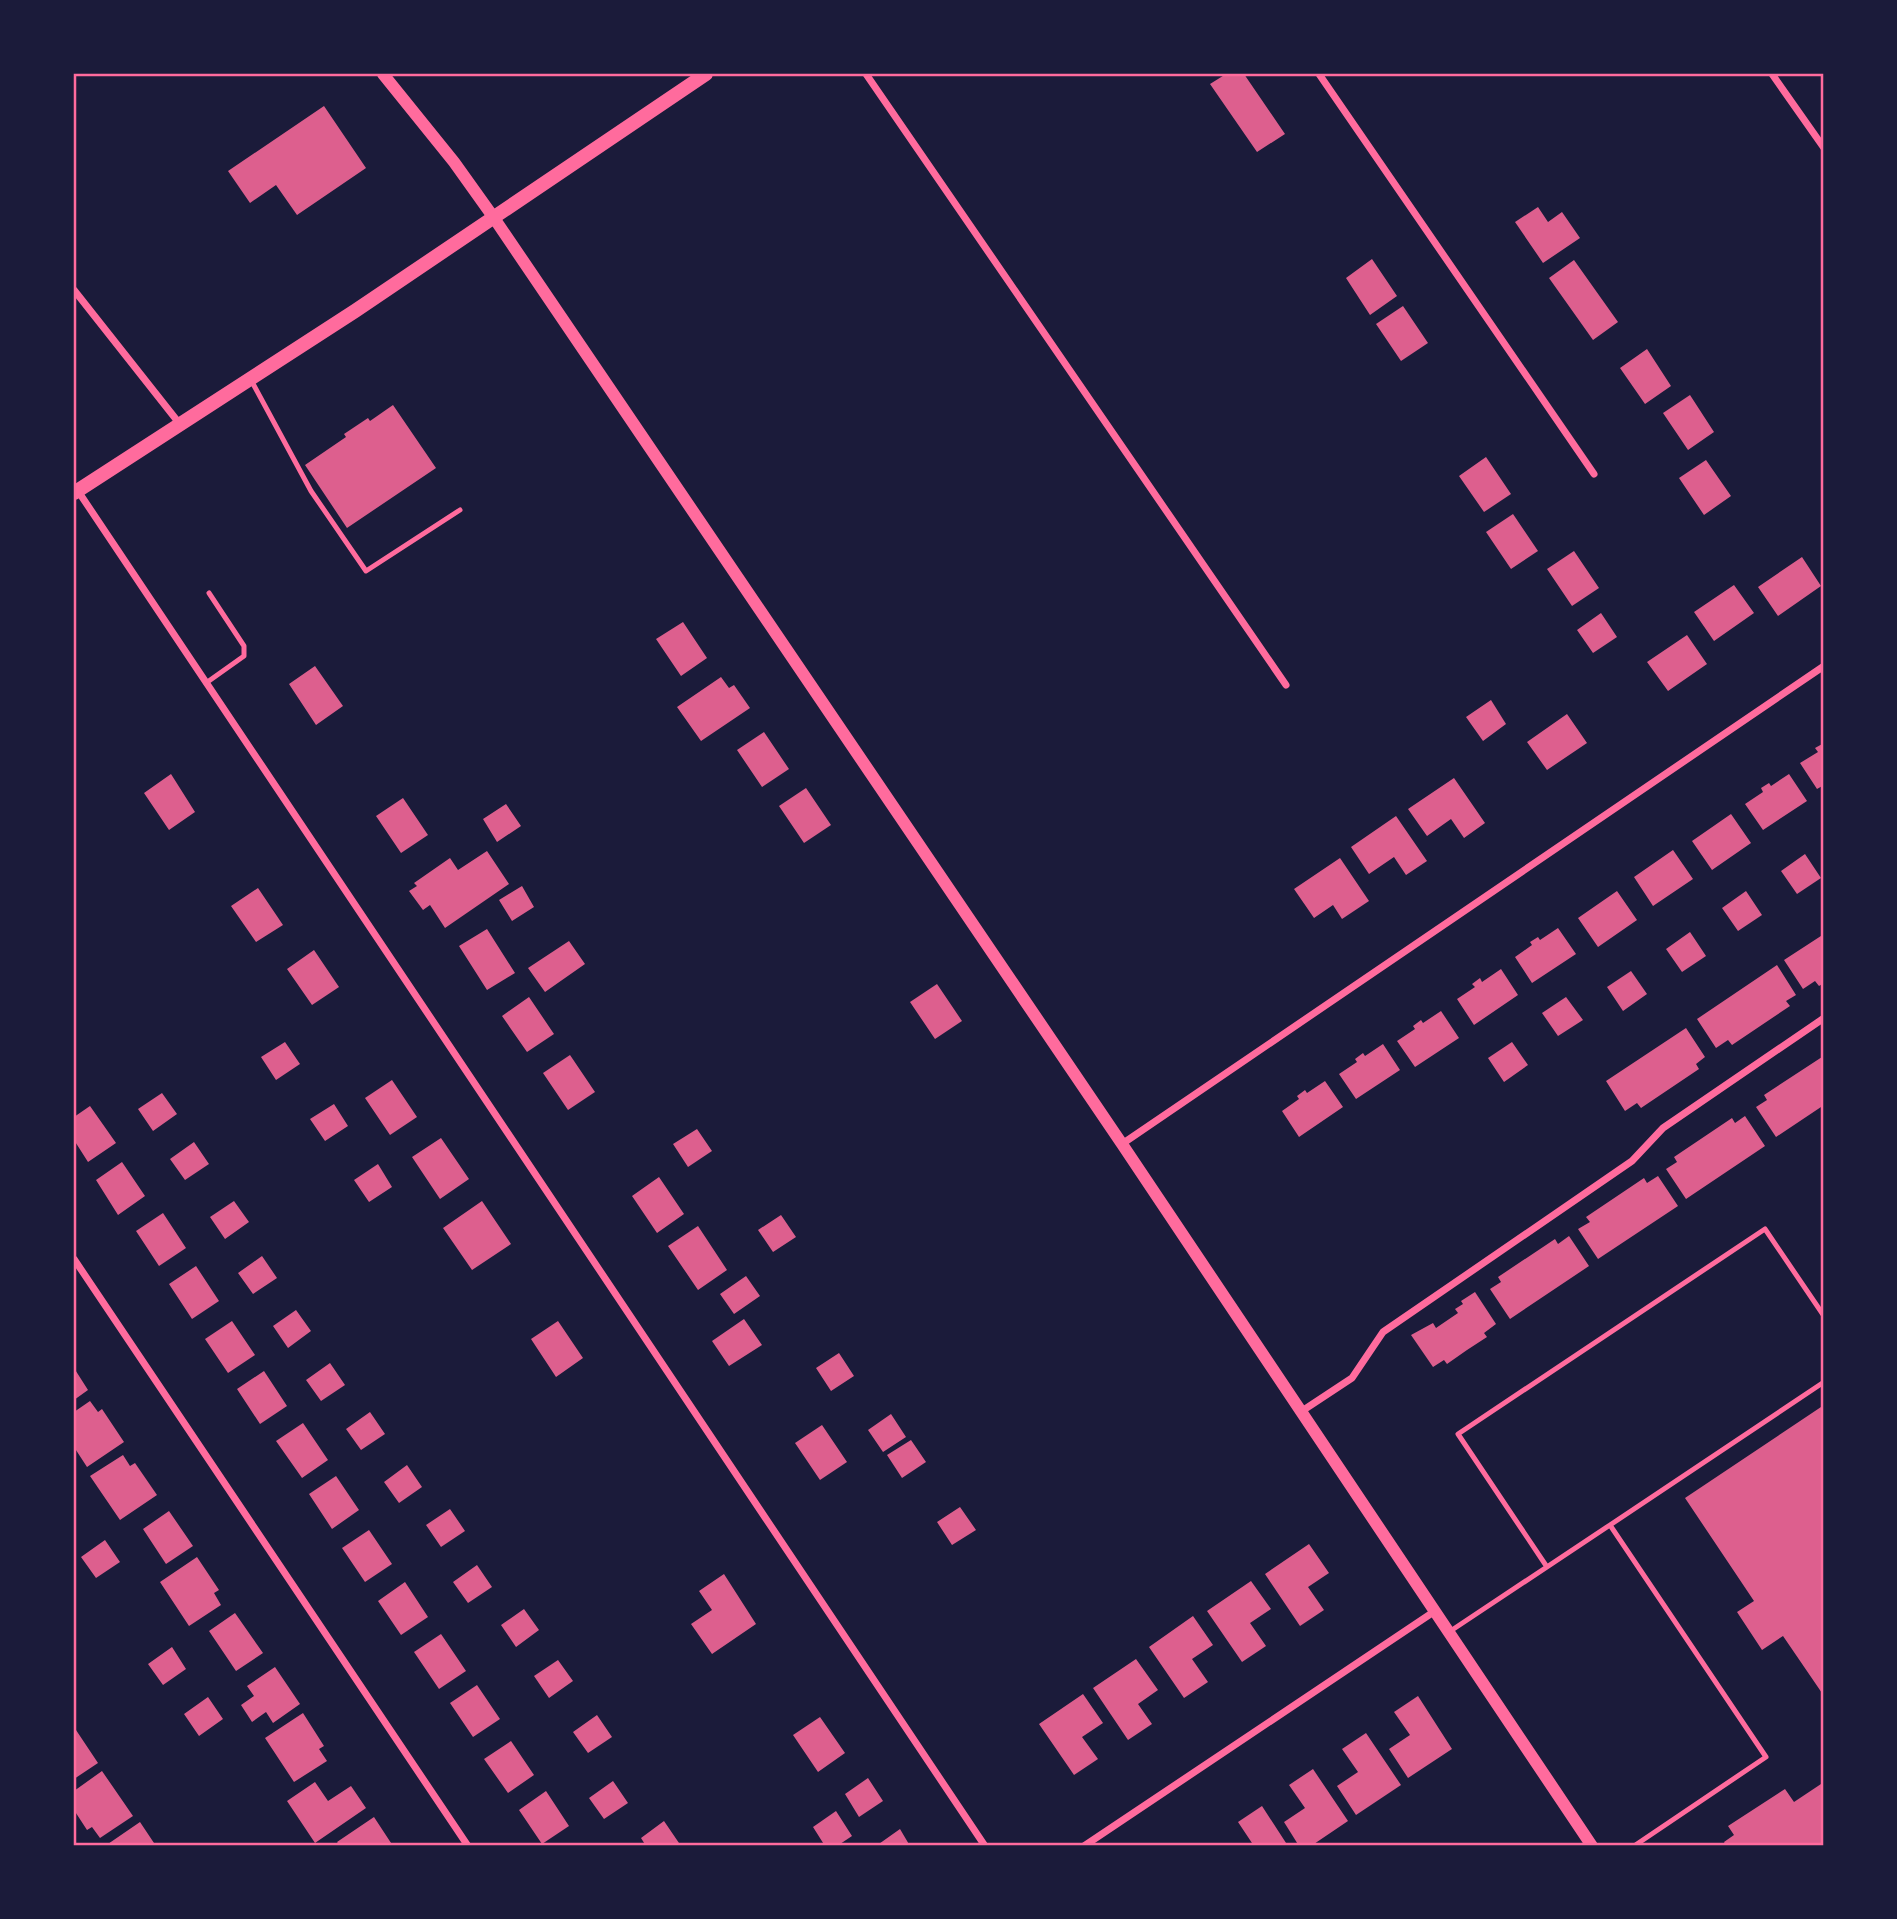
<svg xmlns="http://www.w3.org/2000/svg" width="1897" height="1919" font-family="'Open Sans',sans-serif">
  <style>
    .building { fill: #dd5f8e }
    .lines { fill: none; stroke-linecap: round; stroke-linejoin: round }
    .service { stroke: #ff6b9d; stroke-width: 5 }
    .minor { stroke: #ff6b9d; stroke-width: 7 }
    .tertiary { stroke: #ff6b9d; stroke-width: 12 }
    .secondary { stroke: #ff6b9d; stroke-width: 14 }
    .neatline { fill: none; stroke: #ff6b9d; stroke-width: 2.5 }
  </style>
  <rect width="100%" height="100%" fill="#1b1b3a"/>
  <path class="building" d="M1226 74H1244L1285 134 1257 152 1210 84Z
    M324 106 366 168 297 215 276 185 250 203 228 171Z
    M1538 207 1548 222 1562 212 1580 238 1543 263 1515 222Z
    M1372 259 1397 296 1370 315 1346 278Z
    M1574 260 1618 322 1593 340 1549 278Z
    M1403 306 1428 343 1401 361 1376 324Z
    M1647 349 1671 386 1645 404 1620 368Z
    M1690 395 1714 432 1688 450 1663 413Z
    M393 405 436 468 347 528 305 465 346 437 344 434 368 418 370 421Z
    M1486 457 1511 494 1484 512 1459 476Z
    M1706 460 1731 496 1704 515 1679 478Z
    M1513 514 1538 551 1511 569 1486 532Z
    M1574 551 1599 588 1572 606 1547 569Z
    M1802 557 1821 586 1778 616 1758 587Z
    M1734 585 1754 613 1714 641 1694 612Z
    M1601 613 1617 637 1593 653 1577 630Z
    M683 622 707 658 681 676 656 639Z
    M1687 635 1707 664 1668 691 1647 662Z
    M315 666 343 706 316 725 289 684Z
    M721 677 729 688 734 685 750 708 701 741 677 707Z
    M1491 700 1506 724 1483 741 1466 717Z
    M1567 714 1587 743 1547 770 1527 742Z
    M764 732 789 769 762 787 737 750Z
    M1824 743V785L1817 789 1800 763 1818 752 1815 748Z
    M171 774 195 812 169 830 144 793Z
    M1789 774 1807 801 1763 830 1745 804 1763 792 1761 788 1769 783 1771 786Z
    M1454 778 1485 823 1464 838 1451 819 1427 836 1408 809Z
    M806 788 831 825 804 843 779 806Z
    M403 798 428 835 401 853 376 816Z
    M506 804 521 826 497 842 483 819Z
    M1731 814 1751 843 1712 870 1692 841Z
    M1396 816 1427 861 1406 875 1394 857 1369 874 1351 847Z
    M1673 850 1693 879 1653 906 1634 877Z
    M487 851 509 884 445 928 430 905 423 910 409 891 417 886 414 883 450 858 458 870Z
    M1805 854 1821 878 1797 894 1781 871Z
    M1340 858 1369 901 1342 919 1333 905 1314 918 1294 889Z
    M522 886 534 907 512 921 499 900Z
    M258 888 283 925 256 942 231 906Z
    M1617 891 1637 920 1598 947 1578 918Z
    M1746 891 1762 915 1738 931 1722 908Z
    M1558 928 1576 954 1532 983 1515 957 1532 945 1530 942 1538 937 1540 940Z
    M487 929 515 973 487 990 459 946Z
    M1690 932 1706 956 1682 972 1666 949Z
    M1824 934V983L1819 986 1815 981 1803 989 1784 960Z
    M569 941 585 964 545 992 528 968Z
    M314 950 339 987 312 1005 287 969Z
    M1777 965 1796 995 1786 1001 1790 1006 1732 1045 1728 1040 1716 1048 1697 1019Z
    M1501 969 1518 995 1474 1025 1457 999 1475 987 1472 984 1480 978 1482 982Z
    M1631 971 1647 994 1623 1011 1607 987Z
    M937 984 962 1021 935 1039 910 1002Z
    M529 997 554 1034 527 1052 502 1016Z
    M1566 997 1583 1020 1558 1036 1542 1013Z
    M1441 1011 1459 1038 1415 1067 1397 1041 1415 1029 1413 1026 1421 1020 1423 1023Z
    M1686 1028 1705 1057 1696 1064 1699 1069 1641 1108 1637 1103 1625 1111 1606 1081Z
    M285 1042 300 1064 276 1080 261 1057Z
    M1512 1042 1528 1065 1504 1082 1488 1058Z
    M1383 1044 1400 1070 1356 1099 1339 1074 1357 1062 1355 1059 1363 1053 1365 1056Z
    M570 1055 595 1092 568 1110 543 1073Z
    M1822 1057 1824 1105 1776 1137 1756 1107 1767 1100 1764 1095Z
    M392 1080 417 1117 390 1135 365 1098Z
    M1325 1081 1343 1107 1299 1137 1282 1111 1299 1099 1297 1096 1305 1090 1307 1093Z
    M162 1093 177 1114 153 1131 138 1109Z
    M334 1104 348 1126 325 1141 310 1119Z
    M90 1106 116 1143 88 1162 74 1140V1117Z
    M1745 1116 1765 1146 1686 1199 1666 1169 1677 1162 1674 1157 1732 1118 1735 1123Z
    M697 1129 712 1151 688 1167 673 1144Z
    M441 1138 469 1179 440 1199 412 1157Z
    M194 1142 209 1164 185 1180 170 1159Z
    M122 1162 145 1196 118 1215 96 1180Z
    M378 1164 392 1187 369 1202 354 1180Z
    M1658 1176 1678 1206 1598 1259 1578 1229 1590 1222 1586 1217 1644 1178 1647 1183Z
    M659 1177 684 1214 657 1233 632 1196Z
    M234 1201 249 1222 225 1239 210 1217Z
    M482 1201 511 1244 472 1270 443 1228Z
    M163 1213 186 1248 159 1266 136 1231Z
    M781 1215 796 1237 773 1252 758 1230Z
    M698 1226 727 1270 698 1290 668 1246Z
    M1569 1236 1589 1266 1510 1319 1490 1289 1501 1282 1498 1277 1555 1239 1558 1244Z
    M262 1256 277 1278 253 1294 238 1273Z
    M196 1266 219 1301 192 1319 169 1284Z
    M746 1276 760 1296 734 1314 720 1294Z
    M1475 1292 1496 1324 1484 1333 1487 1337 1467 1350 1447 1364 1444 1360 1433 1367 1411 1335 1433 1323 1436 1328 1458 1313 1455 1309 1463 1304 1461 1301Z
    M296 1310 311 1331 288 1348 273 1326Z
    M744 1319 762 1345 729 1366 712 1341Z
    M232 1321 255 1355 228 1373 205 1339Z
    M558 1321 583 1358 556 1377 531 1339Z
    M839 1353 854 1376 831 1391 816 1368Z
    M330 1363 345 1385 321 1401 306 1380Z
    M74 1368 88 1390 74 1400Z
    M264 1371 287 1406 260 1424 237 1389Z
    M90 1401 98 1412 102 1409 124 1442 87 1467 74 1447V1412Z
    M1824 1405V1696L1783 1636 1762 1650 1737 1612 1754 1601 1685 1498Z
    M370 1412 385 1434 361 1450 346 1429Z
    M891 1414 906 1437 883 1452 868 1430Z
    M303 1423 328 1460 302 1478 276 1441Z
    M822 1425 847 1462 820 1480 795 1443Z
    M911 1440 926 1462 902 1478 887 1455Z
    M123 1455 130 1466 135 1463 157 1495 120 1520 90 1476Z
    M407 1465 422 1487 399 1503 384 1482Z
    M336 1476 359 1510 332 1529 309 1494Z
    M960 1507 976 1530 952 1545 937 1522Z
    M450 1509 465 1531 441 1547 426 1525Z
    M169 1511 193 1546 166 1564 143 1529Z
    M369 1530 392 1564 365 1582 342 1548Z
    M105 1540 120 1562 96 1578 81 1557Z
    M1309 1544 1329 1573 1308 1587 1324 1610 1300 1626 1265 1574Z
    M197 1557 219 1590 214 1593 221 1605 189 1626 160 1582Z
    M477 1565 492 1587 468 1603 453 1582Z
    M724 1574 756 1624 712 1654 691 1624 712 1610 699 1591Z
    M1251 1581 1271 1609 1250 1623 1266 1646 1242 1662 1207 1611Z
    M405 1582 428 1617 401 1635 378 1601Z
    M524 1609 539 1630 516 1647 501 1625Z
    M235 1613 263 1653 236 1671 209 1631Z
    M1193 1616 1213 1645 1192 1659 1208 1682 1184 1698 1149 1647Z
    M441 1634 466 1671 439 1689 414 1652Z
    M172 1647 186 1669 163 1685 148 1664Z
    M1136 1659 1158 1690 1138 1704 1152 1724 1128 1740 1093 1688Z
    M558 1660 573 1681 549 1698 534 1676Z
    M275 1667 300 1704 273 1723 266 1712 252 1722 241 1705 254 1696 247 1686Z
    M477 1685 500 1719 473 1737 450 1703Z
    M1083 1694 1103 1723 1082 1737 1098 1759 1074 1775 1039 1724Z
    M1418 1696 1452 1749 1408 1778 1389 1749 1410 1735 1394 1712Z
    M208 1697 223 1719 199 1736 184 1714Z
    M303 1713 324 1746 319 1749 327 1761 294 1782 265 1738Z
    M597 1715 612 1737 588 1753 573 1732Z
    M820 1717 845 1753 818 1772 793 1735Z
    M74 1727 98 1763 74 1779Z
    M1366 1733 1401 1785 1356 1815 1337 1786 1358 1772 1342 1749Z
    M511 1741 534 1775 508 1793 484 1759Z
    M1313 1769 1348 1821 1311 1846H1299L1284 1822 1305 1808 1289 1785Z
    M102 1771 133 1816 100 1838 92 1827 87 1830 74 1810V1791Z
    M868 1778 883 1801 859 1817 845 1794Z
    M613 1781 628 1803 604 1819 589 1798Z
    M315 1782 328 1801 351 1786 366 1808 315 1843 287 1801Z
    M1824 1782V1846H1726L1724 1842 1734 1835 1728 1826 1785 1789 1794 1802Z
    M546 1791 569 1826 542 1844 519 1810Z
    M1262 1806 1288 1846H1254L1238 1822Z
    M836 1811 852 1836 837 1846H825L813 1827Z
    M374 1817 393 1846H340L337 1842Z
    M664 1821 679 1843 675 1846H646L641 1838Z
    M140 1822 156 1846H105Z
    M900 1829 910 1846H876Z"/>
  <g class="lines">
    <path class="service" d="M251 380 311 491 366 571 460 510
      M206 683 244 656V646L209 593
      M1610 1525 1824 1382
      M1547 1567 1458 1434 1765 1229 1824 1316
      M1449 1632 1610 1525 1766 1757 1634 1846"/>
    <path class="minor" d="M866 74 1286 685
      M1319 74 1594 474
      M1772 74 1824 148
      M74 290 179 423
      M78 491 985 1846
      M1122 1144 1824 666
      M74 1259 468 1846
      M1302 1411 1352 1378 1383 1332 1632 1161 1663 1128 1824 1018
      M1084 1846 1435 1611"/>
    <path class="tertiary" d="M383 74 454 162 494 218 1122 1144 1592 1846"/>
    <path class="secondary" d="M74 493 355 311 706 74"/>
  </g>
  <rect width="1897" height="1919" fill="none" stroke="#1b1b3a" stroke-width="150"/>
  <rect x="75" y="75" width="1747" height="1769" class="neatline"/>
</svg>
